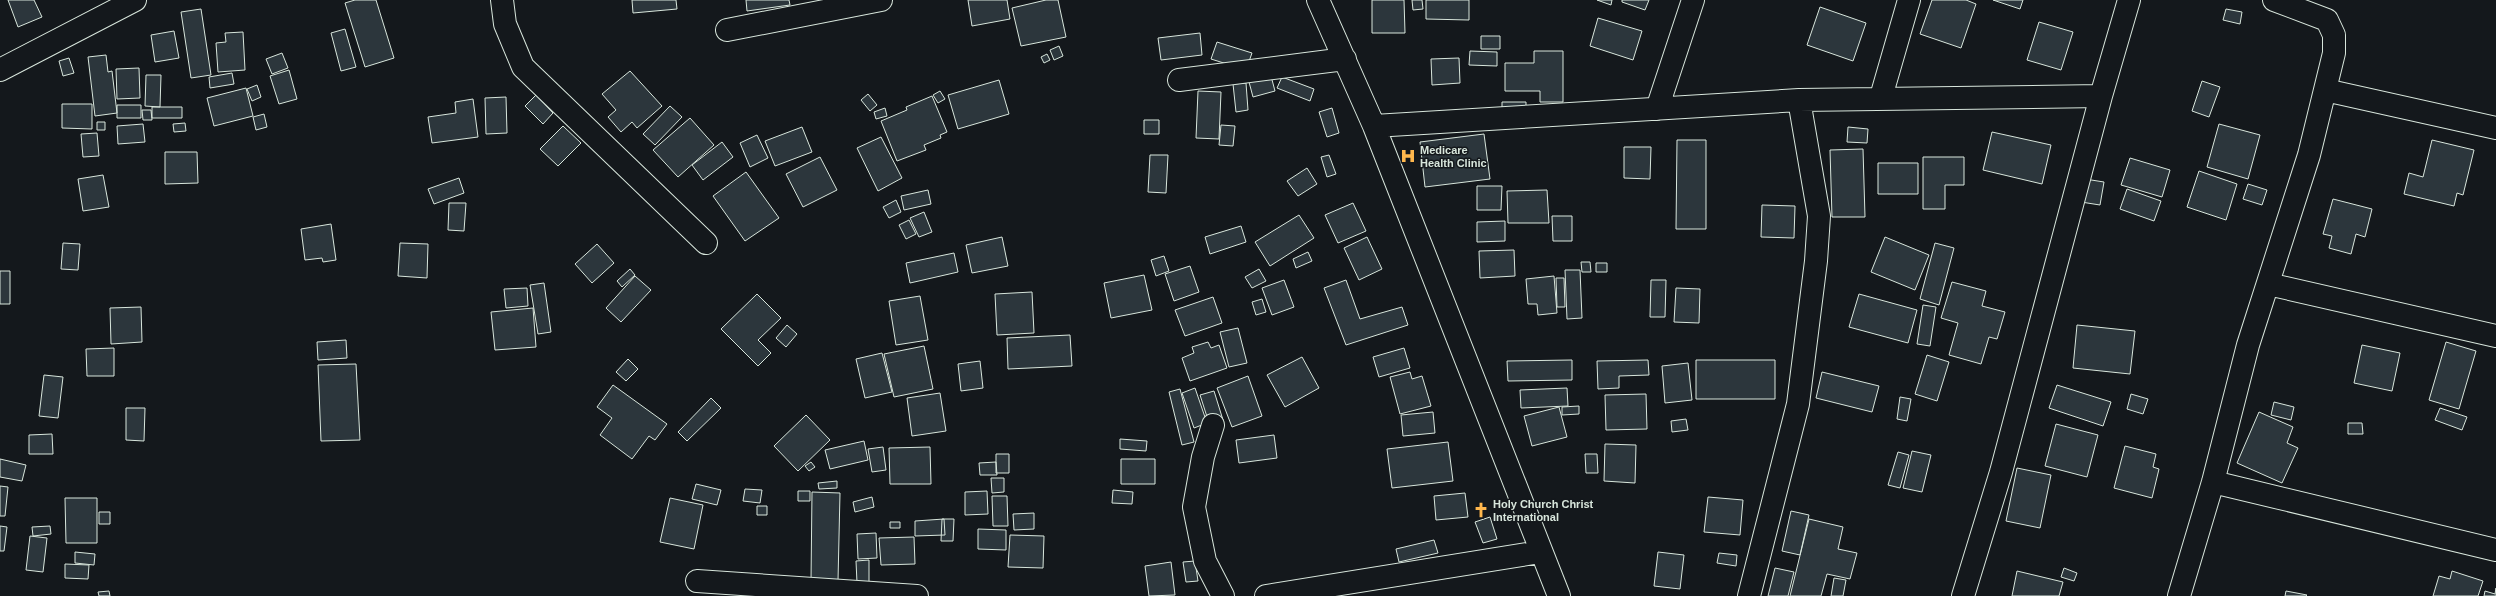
<svg xmlns="http://www.w3.org/2000/svg" width="2496" height="596" font-family="Helvetica,sans-serif">
  <style>
    .building { fill: #2c363c; stroke: #d8e6dc }
    .lines { fill: none; stroke-linecap: round; stroke-linejoin: round }
    .minor-casing { stroke: #d8e6dc; stroke-width: 24 }
    .minor { stroke: #14181c; stroke-width: 22 }
    .labels { text-anchor: middle; dominant-baseline: central; stroke-width: 3; stroke-linejoin: round; paint-order: stroke }
    .poi-label { font-size: 11px; font-weight: bold; fill: #d8e6dc; stroke: #14181c; text-anchor: start }
  </style>
  <rect width="100%" height="100%" fill="#14181c"/>
  <path class="building" d="M8 0H34L42 17 18 27Z
    M355 0H376L394 58 365 67 345 3Z
    M632 0H676L677 9 633 13Z
    M746 0H789L790 5 747 11Z
    M968 0H1007L1010 19 972 26Z
    M1046 0H1058L1066 37 1021 46 1012 8Z
    M1372 0H1404L1405 33H1372Z
    M1412 0H1422L1423 9 1413 10Z
    M1426 0H1469V20L1426 19Z
    M1597 0H1612L1611 5Z
    M1622 0H1649L1645 10 1622 2Z
    M1932 0H1966L1976 4 1961 48 1920 34Z
    M1993 0H2023L2020 9Z
    M1820 7 1866 23 1853 61 1807 45Z
    M201 9 211 75 191 78 181 12Z
    M2226 9 2242 12 2240 24 2223 20Z
    M1598 18 1642 31 1633 60 1590 46Z
    M2039 22 2073 32 2061 70 2027 60Z
    M345 29 356 67 341 71 331 33Z
    M174 31 179 58 155 62 151 35Z
    M243 32 245 70 218 72 216 43 226 42 225 33Z
    M1200 33 1202 55 1161 60 1158 38Z
    M1481 36H1500V49H1481Z
    M1217 42 1252 53 1246 70 1211 59Z
    M1059 46 1063 56 1054 60 1050 50Z
    M1470 51 1497 52V66L1469 65Z
    M1534 51H1563V102H1540V91H1505V63H1534Z
    M282 53 288 68 272 74 266 59Z
    M1047 54 1050 60 1044 63 1041 57Z
    M106 55 108 72 112 71 117 113 95 116 88 57Z
    M69 58 74 73 63 76 59 61Z
    M1459 58 1460 83 1432 85 1431 59Z
    M139 68 140 98 117 99 116 69Z
    M289 70 297 99 279 104 270 76Z
    M630 71 662 106 637 128 632 122 621 132 608 117 616 110 602 94Z
    M232 73 234 84 210 88 209 77Z
    M146 75H161L160 107 145 106Z
    M1271 76 1275 91 1253 97 1249 82Z
    M1282 77 1314 89 1310 101 1277 88Z
    M999 80 1009 114 958 129 948 95Z
    M2202 81 2220 87 2209 117 2192 111Z
    M1246 83 1248 110 1236 112 1233 84Z
    M257 85 261 97 252 101 247 89Z
    M246 88 253 116 214 126 207 98Z
    M940 91 945 99 938 103 933 95Z
    M1198 91 1221 92 1219 139 1196 138Z
    M868 94 877 105 870 111 861 100Z
    M536 95 553 113 543 124 525 106Z
    M932 96 947 132 940 135 941 138 924 145 926 150 897 161 881 121 907 110 906 107Z
    M506 97 507 133 486 134 485 98Z
    M473 99 478 137 432 143 428 117 456 113 455 102Z
    M1502 102H1526V112H1502Z
    M62 104H92V129L62 128Z
    M117 105H141V118H117Z
    M670 106 682 117 655 145 643 134Z
    M152 107H182V118H152Z
    M885 108 887 116 876 119 874 112Z
    M1332 108 1339 133 1327 137 1319 112Z
    M142 110H151L152 120H143Z
    M264 114 267 127 256 130 253 117Z
    M690 118 714 145 678 177 653 150Z
    M1144 120H1159V134H1144Z
    M97 122H105V130H97Z
    M185 123 186 131 174 132 173 124Z
    M143 124 145 142 118 144 117 126Z
    M2219 124 2260 135 2248 179 2207 167Z
    M1221 125 1235 126 1233 146 1219 145Z
    M563 126 581 143 558 166 540 149Z
    M802 127 812 152 775 166 765 141Z
    M1848 127 1868 129 1867 143 1847 142Z
    M1992 132 2051 145 2042 184 1983 170Z
    M97 133 99 156 83 157 81 134Z
    M1484 134 1490 179 1425 187 1420 142Z
    M757 135 768 158 750 167 740 143Z
    M881 137 902 178 878 191 857 148Z
    M1677 140H1706V229H1676Z
    M2432 140 2474 150 2463 195 2457 193 2454 206 2404 194 2409 173 2423 177Z
    M722 142 733 157 703 180 692 165Z
    M1624 147H1651L1650 179 1624 178Z
    M1863 149 1865 217H1832L1830 150Z
    M165 152H197L198 183 165 184Z
    M1150 155H1168L1166 193 1148 192Z
    M1329 155 1336 174 1327 177 1321 157Z
    M820 157 837 190 803 207 786 174Z
    M1923 157H1964V185H1945V209H1923Z
    M2130 158 2170 170 2162 197 2121 185Z
    M1878 163H1918V194H1878Z
    M1307 168 1317 184 1298 196 1287 181Z
    M2199 171 2237 184 2226 220 2187 207Z
    M746 172 779 218 745 241 713 196Z
    M103 175 109 207 83 211 78 179Z
    M459 178 464 193 434 204 428 189Z
    M2085 179 2104 182 2100 205 2081 202Z
    M2248 184 2267 190 2262 205 2243 199Z
    M1477 186H1502L1501 210H1477Z
    M2127 189 2161 201 2154 221 2120 209Z
    M928 190 931 204 904 210 901 196Z
    M1547 190 1549 223H1508L1507 191Z
    M2333 199 2372 209 2365 237 2356 234 2351 254 2329 248 2332 236 2323 234Z
    M896 200 901 212 889 218 883 207Z
    M449 203H466L464 231 448 230Z
    M1353 203 1366 231 1338 243 1325 215Z
    M1762 205 1795 206 1794 238 1761 237Z
    M924 212 932 232 919 237 910 218Z
    M1299 215 1314 238 1270 266 1255 242Z
    M1552 216H1572V241H1553Z
    M909 220 916 234 906 239 899 225Z
    M1505 221V241L1477 242V222Z
    M331 224 336 260 323 262 322 258 305 260 301 229Z
    M1241 226 1246 242 1210 254 1205 237Z
    M1002 237 1008 266 972 273 966 245Z
    M1367 237 1382 269 1359 280 1344 248Z
    M1885 237 1929 255 1915 290 1871 272Z
    M63 243 80 244 78 270 61 269Z
    M400 243 428 244 427 278 398 276Z
    M1935 243 1954 248 1939 305 1920 299Z
    M597 244 614 263 592 283 575 264Z
    M1514 250 1515 276 1480 278 1479 251Z
    M1308 252 1312 261 1296 268 1293 259Z
    M954 253 958 272 910 283 906 263Z
    M1164 256 1169 271 1156 276 1151 260Z
    M1581 262H1590L1591 272H1582Z
    M1596 263H1607V272H1596Z
    M1190 266 1199 292 1174 301 1165 274Z
    M630 269 635 275 622 287 617 281Z
    M1259 269 1266 281 1252 288 1245 277Z
    M1565 270H1580L1582 318 1567 319Z
    M0 271H10V304H0Z
    M1144 275 1152 310 1111 318 1104 283Z
    M635 276 651 290 621 322 606 308Z
    M1554 276 1557 313 1538 315 1537 304H1528L1526 279Z
    M1556 278H1564L1565 307H1557Z
    M1284 280 1294 307 1272 315 1262 288Z
    M1346 280 1360 319 1402 307 1408 325 1346 345 1324 288Z
    M1651 280H1666L1665 317H1650Z
    M1952 282 1986 291 1982 306 2005 312 1997 339 1989 337 1981 364 1949 355 1958 323 1941 318Z
    M544 283 551 332 538 334 530 285Z
    M527 288 528 306 506 308 504 289Z
    M1676 288 1700 289 1699 323 1674 322Z
    M1032 292 1034 333 997 335 995 294Z
    M757 294 781 318 758 340 771 353 758 366 721 329Z
    M1859 294 1917 310 1908 343 1849 327Z
    M920 296 928 340 896 345 889 301Z
    M1213 297 1222 323 1185 336 1175 310Z
    M1262 299 1266 312 1256 315 1252 302Z
    M1923 305 1936 307 1930 346 1917 344Z
    M141 307 142 342 111 344 110 308Z
    M533 308 536 347 495 350 491 312Z
    M787 325 797 334 786 347 776 338Z
    M2077 325 2135 331 2130 374 2073 368Z
    M1238 328 1247 363 1229 367 1220 332Z
    M1070 335 1072 366 1008 369 1007 338Z
    M346 340 347 358 318 360 317 342Z
    M1208 342 1211 348 1219 345 1227 368 1190 381 1182 358 1194 353 1192 347Z
    M2446 342 2476 351 2459 409 2429 400Z
    M2362 345 2400 353 2392 391 2354 383Z
    M924 346 933 389 894 397 884 354Z
    M114 348V376H87L86 349Z
    M1404 348 1410 368 1379 377 1373 357Z
    M882 353 892 392 865 398 856 359Z
    M1927 355 1949 362 1937 401 1915 394Z
    M1302 357 1319 388 1285 407 1267 375Z
    M628 359 638 369 626 381 616 372Z
    M1572 360V380L1508 381 1507 361Z
    M1648 360 1649 375 1619 376V388L1598 389 1597 361Z
    M1696 360H1775V399H1696Z
    M980 361 983 388 961 391 958 364Z
    M1688 363 1692 400 1665 403 1662 366Z
    M356 364 360 440 321 441 318 365Z
    M1410 372 1412 379 1422 376 1431 406 1400 414 1390 377Z
    M1822 372 1879 386 1872 412 1816 398Z
    M44 375 63 377 58 418 39 416Z
    M1248 376 1262 416 1232 427 1217 388Z
    M613 385 667 424 655 440 649 436 632 459 600 435 612 418 597 407Z
    M2057 385 2111 402 2103 426 2049 408Z
    M1195 388 1207 423 1194 428 1182 393Z
    M1567 388 1568 406 1521 408 1520 390Z
    M1180 389 1194 442 1182 445 1169 392Z
    M1214 391 1223 420 1209 423 1200 395Z
    M940 393 946 431 912 436 907 398Z
    M1646 394 1647 429 1606 430 1605 395Z
    M2131 394 2148 399 2143 414 2127 409Z
    M1900 397 1911 399 1907 421 1897 419Z
    M711 398 721 408 687 441 678 432Z
    M2274 402 2294 407 2291 420 2271 415Z
    M1579 406V414L1562 415V407Z
    M1559 407 1567 437 1532 446 1524 416Z
    M126 408H145L144 441 126 440Z
    M2440 408 2467 417 2462 430 2435 420Z
    M1433 412 1435 433 1403 436 1401 415Z
    M2259 412 2293 427 2287 443 2298 448 2282 483 2237 463Z
    M806 415 830 440 798 471 774 446Z
    M1686 419 1688 430 1672 432 1671 421Z
    M2348 423H2362L2363 434H2348Z
    M2056 424 2098 435 2087 477 2045 466Z
    M52 434 53 454H29V435Z
    M1274 435 1277 458 1239 463 1236 440Z
    M1120 439 1147 441 1146 451 1120 449Z
    M864 441 868 460 830 469 825 450Z
    M1448 442 1453 481 1392 488 1387 449Z
    M1605 444 1636 445 1635 483 1604 481Z
    M2125 446 2156 454 2153 467 2159 469 2152 498 2114 488Z
    M883 447 886 470 872 472 868 449Z
    M930 447 931 484H890L889 448Z
    M1912 451 1931 455 1922 492 1903 488Z
    M1898 452 1909 455 1900 488 1888 485Z
    M996 454H1009V473H996Z
    M1585 454H1597L1598 473H1586Z
    M0 459 26 465 22 481 0 477Z
    M1121 459H1155V484H1121Z
    M811 462 815 467 809 471 805 466Z
    M996 462 997 475H980L979 463Z
    M2017 468 2051 475 2040 528 2006 521Z
    M991 478H1004V492L992 493Z
    M837 481V488L819 489 818 483Z
    M696 484 721 490 717 505 692 499Z
    M0 486 8 487 5 516H0Z
    M745 489 762 490 760 503 743 501Z
    M1113 490 1133 492 1132 504 1112 503Z
    M798 491H810V501H798Z
    M987 491 988 514 965 515V492Z
    M812 492 840 493 838 581H811Z
    M1465 493 1468 517 1436 520 1434 496Z
    M992 496H1007L1008 526H993Z
    M872 497 874 507 855 512 853 502Z
    M1708 497 1743 500 1740 535 1704 532Z
    M65 498H97V543H66Z
    M670 498 703 505 694 549 660 542Z
    M757 506H767V515H757Z
    M1791 511 1809 515 1800 555 1782 551Z
    M99 512H110V524H99Z
    M1034 513V529L1014 530 1013 514Z
    M1490 517 1497 539 1483 543 1475 522Z
    M942 519H954L953 541H941Z
    M944 519 945 535 915 536V521Z
    M1809 519 1843 527 1838 549 1857 553 1850 579 1827 574 1821 596H1790Z
    M890 522H900V528H890Z
    M0 526 7 527 4 551H0Z
    M50 526 51 534 33 536 32 527Z
    M978 529 1006 530V550L978 549Z
    M876 533 877 558 858 559 857 534Z
    M1010 535 1044 536 1043 568 1008 567Z
    M30 536 47 538 43 572 26 570Z
    M914 537 915 564 881 565 879 538Z
    M1434 540 1438 553 1399 562 1396 549Z
    M75 552 95 554 94 565 75 563Z
    M1658 552 1684 555 1680 589 1654 586Z
    M1719 553 1737 555 1736 566 1717 563Z
    M869 560V583H857L856 561Z
    M1195 561 1198 581 1186 582 1183 562Z
    M1171 562 1175 595 1149 596 1145 566Z
    M65 564 89 565 88 579 65 578Z
    M1775 568 1794 572 1788 596H1768Z
    M2064 568 2077 573 2074 581 2061 577Z
    M2017 571 2063 582 2059 596H2012Z
    M2452 571 2483 581 2478 596H2433L2439 576 2450 579Z
    M1834 578 1846 580 1843 596H1831Z
    M2496 588V596H2484L2485 591 2495 594Z
    M109 591 110 596H99L98 592Z
    M2286 591 2307 595 2306 596H2285Z"/>
  <g class="lines">
    <g class="minor-casing">
      <path id="minor" d="M502 0 505 24 523 67 706 243
        M1318 0 1374 126 1559 596
        M727 30 881 0
        M0 70 135 0
        M1179 80 1345 59
        M2325 90 2496 128
        M1881 97 1909 0
        M1657 109 1693 0
        M1374 126 1799 100 2101 96
        M2268 284 2496 336
        M1213 425 1203 457 1194 507 1205 561 1223 596
        M2213 482 2496 550
        M697 581 917 596
        M1266 596 1540 552
        M1749 596 1798 404 1816 261 1819 216 1799 100
        M1963 596 2001 472 2101 96 2129 0
        M2179 596 2213 482 2248 345 2309 155 2334 53V35L2327 20 2274 0"/>
    </g>
    <use href="#minor" class="minor"/>
  </g>
  <defs>
    <g id="hospital-bare" transform="scale(1.2)"><path d="M-5-5h3v3.5h4V-5h3V5h-3V1.5h-4V5h-3Z" fill="#ffb74d" stroke="#14181c" stroke-width="2.5" paint-order="stroke"/></g>
    <g id="church-bare" transform="scale(1.2)"><path d="M-1.2-6h2.4v3.5h3.3v2.4h-3.3V6h-2.4V-.1h-3.3v-2.4h3.3Z" fill="#ffb74d" stroke="#14181c" stroke-width="2.5" paint-order="stroke"/></g>
  </defs>
  <g fill-rule="evenodd">
    <use href="#hospital-bare" x="1408" y="156"/>
    <use href="#church-bare" x="1481" y="510"/>
  </g>
  <g class="labels">
    <g class="poi-label">
      <text x="1420" y="150">Medicare<tspan x="1420" dy="13">Health Clinic</tspan></text>
      <text x="1493" y="504">Holy Church Christ<tspan x="1493" dy="13">International</tspan></text>
    </g>
  </g>
</svg>
